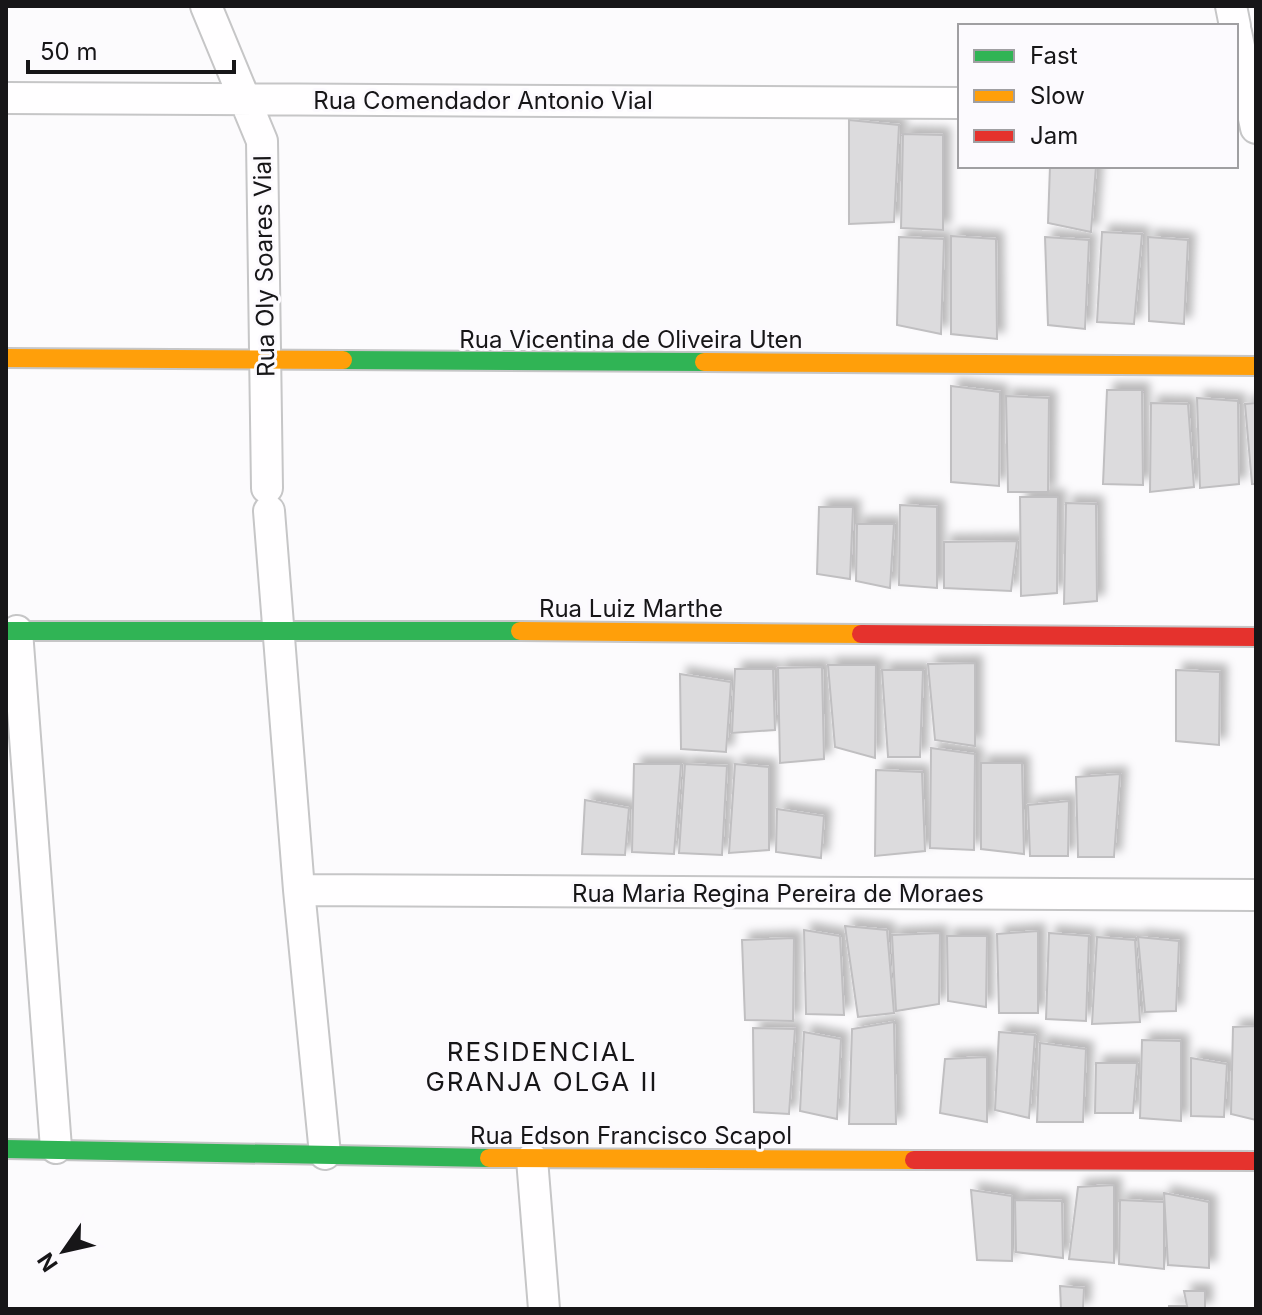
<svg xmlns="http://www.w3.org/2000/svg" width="1262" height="1315" font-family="Inter,sans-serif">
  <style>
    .building { fill: #dcdbdd; stroke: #c0bfc1; stroke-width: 2; filter: url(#shadow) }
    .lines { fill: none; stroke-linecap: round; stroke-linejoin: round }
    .street-casing { stroke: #c6c6c7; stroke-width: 34 }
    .fast-casing { stroke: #c6c6c7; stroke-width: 22 }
    .slow-casing { stroke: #c6c6c7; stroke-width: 22 }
    .jam-casing { stroke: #c6c6c7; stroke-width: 22 }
    .street { stroke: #fffeff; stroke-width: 30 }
    .fast { stroke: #30b455; stroke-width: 18 }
    .slow { stroke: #ff9f0a; stroke-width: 18 }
    .jam { stroke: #e5322d; stroke-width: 18 }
    .labels { text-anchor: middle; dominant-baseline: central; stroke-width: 6; stroke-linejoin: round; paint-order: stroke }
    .street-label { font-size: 24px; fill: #171618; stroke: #fcfafe }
    .neighbourhood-label { font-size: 26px; letter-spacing: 2px; fill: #171618; stroke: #fcfafe }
  </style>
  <defs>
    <filter id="shadow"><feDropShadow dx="7" dy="-7" stdDeviation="4" flood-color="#0004"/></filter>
  </defs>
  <rect width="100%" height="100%" fill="#fcfbfd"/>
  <path class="building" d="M849 120 899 125 894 222 849 224Z
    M903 134 943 135V230L901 228Z
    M1050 166H1096L1091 232 1048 223Z
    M1102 232 1142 234 1134 324 1097 322Z
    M951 236 996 239 997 339 951 334Z
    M899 237 944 239 941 334 897 325Z
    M1045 237 1089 240 1085 329 1048 325Z
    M1148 237 1188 240 1184 324 1149 321Z
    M951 386 1000 392 999 486 951 482Z
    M1107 390H1142L1143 485 1103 484Z
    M1006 396 1049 398 1048 492H1008Z
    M1197 398 1238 401 1239 484 1200 488Z
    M1151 403 1188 404 1194 487 1150 492Z
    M1256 403V484H1252L1245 404Z
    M1020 497H1058L1057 593 1021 596Z
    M1066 503 1096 504 1097 601 1064 604Z
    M900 505 937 507V588L899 585Z
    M819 507H853L850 579 817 574Z
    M857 524H894L890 588 856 581Z
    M1017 541 1011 591 944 588V542Z
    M975 663V746L935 740 928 664Z
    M828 665H876L875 758 835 747Z
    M822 667 824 759 780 763 778 668Z
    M735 669H773L775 730 732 733Z
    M882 670H923L920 757H888Z
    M1176 670 1220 672 1219 745 1176 741Z
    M680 674 731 682 726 752 681 749Z
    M931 748 975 754 974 850 930 848Z
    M981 763H1022L1024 854 981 849Z
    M634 764H681L674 854 632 852Z
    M685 764 727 766 722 855 679 853Z
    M735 764 769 767V850L729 853Z
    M876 770 922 772 925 851 875 856Z
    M1120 774 1114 857H1078L1076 777Z
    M585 800 629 808 625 855 582 854Z
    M1069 801 1068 856H1030L1028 805Z
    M777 809 824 816 821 858 776 852Z
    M845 926 887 930 894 1013 858 1017Z
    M804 930 840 936 844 1015 806 1014Z
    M1038 931V1013H999L997 934Z
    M940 933 939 1004 896 1011 892 935Z
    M1049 933 1089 936 1086 1021 1046 1019Z
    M947 936H987L986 1007 948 1001Z
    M1097 937 1135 940 1140 1022 1092 1024Z
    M1138 937 1179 941 1176 1011 1145 1012Z
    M794 938 793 1021 745 1020 742 940Z
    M894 1022 896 1124H849L852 1029Z
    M1256 1026V1120L1231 1114 1233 1027Z
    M753 1028 795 1029 789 1114 754 1112Z
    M804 1032 841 1039 837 1119 800 1111Z
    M999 1032 1035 1035 1029 1118 995 1110Z
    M1142 1040 1181 1041V1121L1140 1118Z
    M1040 1043 1086 1049 1083 1122H1037Z
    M987 1057V1122L940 1113 945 1059Z
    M1191 1058 1227 1064 1224 1117 1191 1116Z
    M1096 1063H1137L1133 1113H1095Z
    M1114 1185V1263L1069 1259 1078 1187Z
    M971 1190 1012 1196V1261L977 1260Z
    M1164 1193 1209 1202V1268L1168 1265Z
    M1015 1200 1062 1201 1063 1258 1016 1252Z
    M1120 1200 1164 1202V1269L1119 1264Z
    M1060 1286 1084 1288 1083 1309H1061Z
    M1184 1291H1205V1309H1169V1306H1187Z"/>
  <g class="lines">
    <g class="street-casing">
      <path id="street" d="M206 6 262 141 267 488
        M1231 6 1235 26
        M1236 32 1256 128
        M6 98 960 103
        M269 511 299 890 325 1154
        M17 631 56 1148
        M299 890 1256 895
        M532 1159 544 1309"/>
    </g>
    <g class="fast-casing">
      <path id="fast" d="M343 360 704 362
        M6 631H520
        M6 1149 489 1158"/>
    </g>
    <g class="slow-casing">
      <path id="slow" d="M6 358 343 360
        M704 362 1256 366
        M520 631 861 634
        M489 1158 914 1160"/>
    </g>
    <g class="jam-casing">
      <path id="jam" d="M861 634 1256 637
        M914 1160 1256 1161"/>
    </g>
    <use href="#street" class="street"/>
    <use href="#fast" class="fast"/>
    <use href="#slow" class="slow"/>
    <use href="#jam" class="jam"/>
  </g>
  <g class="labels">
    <g class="street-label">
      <text x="483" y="100">Rua Comendador Antonio Vial</text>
      <text transform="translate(264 266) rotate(-91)">Rua Oly Soares Vial</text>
      <text x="631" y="339">Rua Vicentina de Oliveira Uten</text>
      <text x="631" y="608">Rua Luiz Marthe</text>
      <text x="778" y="893">Rua Maria Regina Pereira de Moraes</text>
      <text x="631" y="1135">Rua Edson Francisco Scapol</text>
    </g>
    <g class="neighbourhood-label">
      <text x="542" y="1051">RESIDENCIAL<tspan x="542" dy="30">GRANJA OLGA II</tspan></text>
    </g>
  </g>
  <rect width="1262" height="1315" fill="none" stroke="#171618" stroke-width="16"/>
  <rect x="958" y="24" width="280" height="144" fill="#fcfafe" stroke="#a09fa2" stroke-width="2"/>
  <rect x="974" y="50" width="40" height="12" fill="#30b455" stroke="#a09fa2" stroke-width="2"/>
  <text x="1030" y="64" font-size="24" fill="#171618">Fast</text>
  <rect x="974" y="90" width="40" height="12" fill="#ff9f0a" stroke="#a09fa2" stroke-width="2"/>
  <text x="1030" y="104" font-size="24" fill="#171618">Slow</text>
  <rect x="974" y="130" width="40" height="12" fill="#e5322d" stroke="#a09fa2" stroke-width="2"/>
  <text x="1030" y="144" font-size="24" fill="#171618">Jam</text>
  <g transform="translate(64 1251) rotate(236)" stroke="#fcfafe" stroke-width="6" paint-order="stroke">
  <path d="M0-6L14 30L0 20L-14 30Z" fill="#171618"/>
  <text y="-12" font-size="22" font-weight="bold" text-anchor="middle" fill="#171618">N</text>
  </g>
  <path d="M28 60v12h206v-12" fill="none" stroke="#171618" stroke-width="4"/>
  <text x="40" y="60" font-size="24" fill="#171618" stroke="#fcfafe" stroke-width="6" paint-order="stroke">50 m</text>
</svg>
